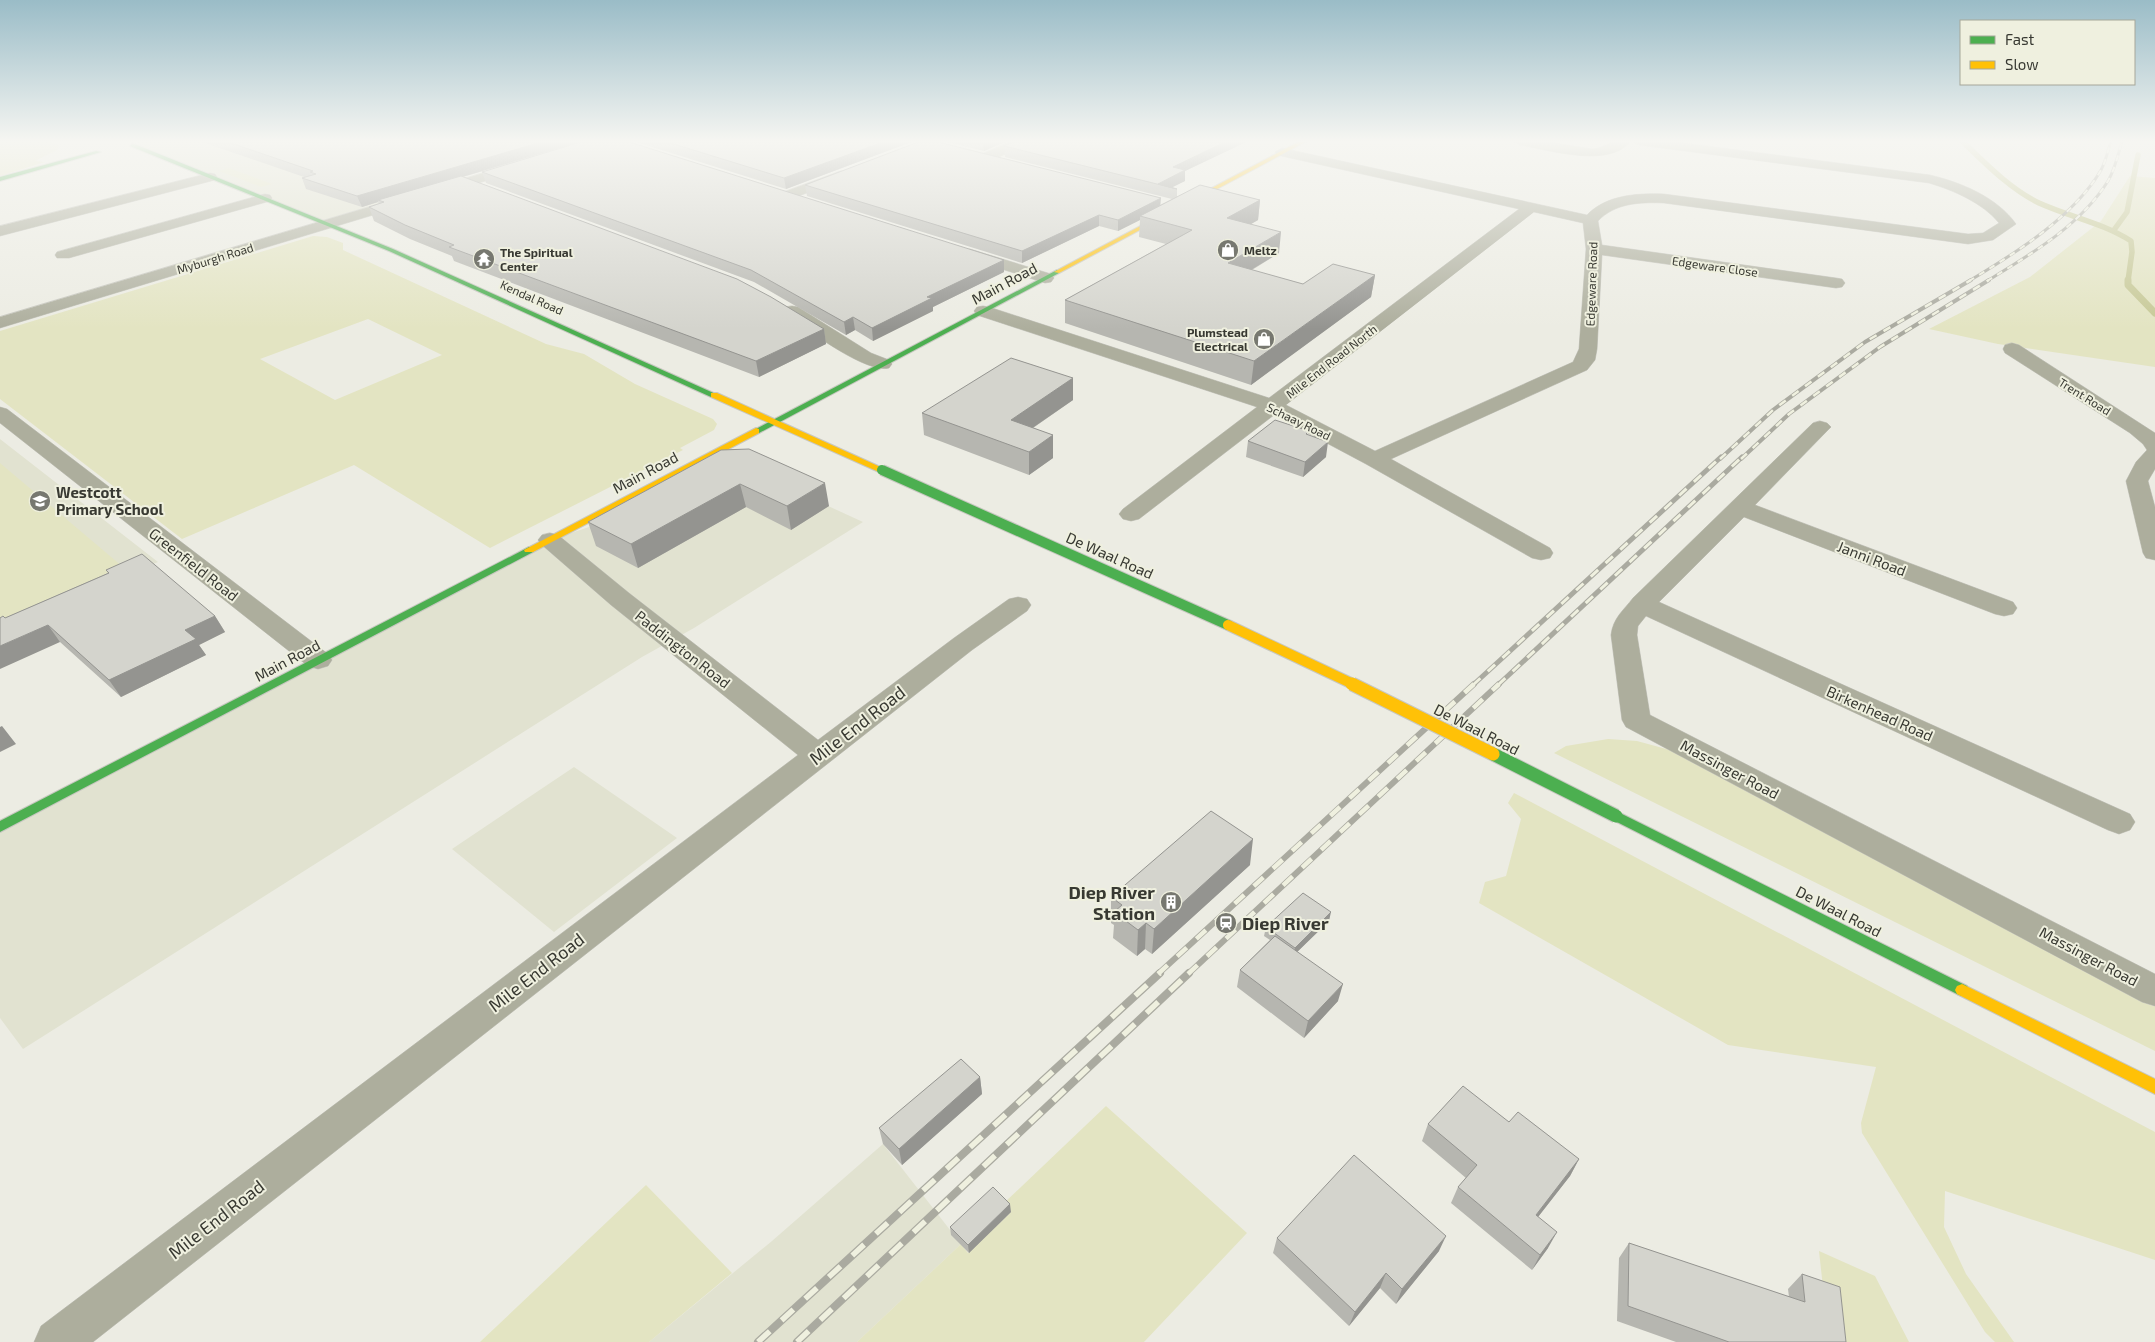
<svg xmlns="http://www.w3.org/2000/svg" width="2155" height="1342" font-family="'Exo 2',sans-serif">
  <style>
    .built { fill: #e1e2d0 }
    .green { fill: #e3e4c2; fill-rule: evenodd }
    .lines { fill: none; stroke-linecap: round; stroke-linejoin: round }
    .stream-far1 { stroke: #c6c895; stroke-width: 5.5 }
    .stream { stroke: #c6c895; stroke-width: 7 }
    .street-casing { stroke: #c7c7c0; stroke-width: 1 }
    .fast-casing { stroke: #c7c7c0; stroke-width: 2 }
    .slow-casing { stroke: #c7c7c0; stroke-width: 2 }
    .street { fill: #adae9d; fill-rule: evenodd }
    .fast { fill: #4caf50; fill-rule: evenodd }
    .slow { fill: #ffc107; fill-rule: evenodd }
    .rail-far4-casing { stroke: #aaaaa0; stroke-width: 3 }
    .rail-far3-casing { stroke: #aaaaa0; stroke-width: 4 }
    .rail-far2-casing { stroke: #aaaaa0; stroke-width: 5 }
    .rail-far1-casing { stroke: #aaaaa0; stroke-width: 6 }
    .rail-casing { stroke: #aaaaa0; stroke-width: 8 }
    .rail-far4 { stroke: #eff0df; stroke-width: 2; stroke-dasharray: 6; stroke-linecap: butt }
    .rail-far3 { stroke: #eff0df; stroke-width: 2.5; stroke-dasharray: 8; stroke-linecap: butt }
    .rail-far2 { stroke: #eff0df; stroke-width: 3; stroke-dasharray: 10; stroke-linecap: butt }
    .rail-far1 { stroke: #eff0df; stroke-width: 4.5; stroke-dasharray: 13; stroke-linecap: butt }
    .rail { stroke: #eff0df; stroke-width: 5.5; stroke-dasharray: 16; stroke-linecap: butt }
    .fast-bridge-far1-casing { stroke: #c7c7c0; stroke-width: 12; stroke-linecap: butt }
    .fast-bridge-casing { stroke: #c7c7c0; stroke-width: 15; stroke-linecap: butt }
    .slow-bridge-far1-casing { stroke: #c7c7c0; stroke-width: 12; stroke-linecap: butt }
    .slow-bridge-casing { stroke: #c7c7c0; stroke-width: 15; stroke-linecap: butt }
    .fast-bridge-far1 { stroke: #4caf50; stroke-width: 10 }
    .fast-bridge { stroke: #4caf50; stroke-width: 13 }
    .slow-bridge-far1 { stroke: #ffc107; stroke-width: 10 }
    .slow-bridge { stroke: #ffc107; stroke-width: 13 }
    .wall { fill: #b6b6b0 }
    .shaded-wall { fill: #949490 }
    .building { fill: #d4d4cd; stroke: #949490 }
    .labels { text-anchor: middle; dominant-baseline: central; stroke-width: 4; stroke-linejoin: round; paint-order: stroke }
    .far-poi-label { font-size: 12px; font-weight: bold; fill: #383932; stroke: #eff0df; text-anchor: start }
    .far-street-label { font-size: 12px; fill: #383932; stroke: #eff0df }
    .street-label { font-size: 15px; fill: #383932; stroke: #eff0df }
    .poi-label { font-size: 15px; font-weight: bold; fill: #383932; stroke: #eff0df; text-anchor: start }
    .near-street-label { font-size: 18px; fill: #383932; stroke: #eff0df }
    .near-poi-label { font-size: 18px; font-weight: bold; fill: #383932; stroke: #eff0df; text-anchor: end }
  </style>
  <rect width="100%" height="100%" fill="#ecece3"/>
  <path class="built" d="M141 141H295L441 190 329 223 134 144Z
    M0 439 158 562 0 632Z
    M754 472 863 522 694 628 642 657 23 1049 0 1018V827L550 540Z
    M574 767 677 838 554 932 452 849Z
    M883 1144 961 1244 857 1342H649L772 1241Z"/>
  <path class="green" d="M0 141H48L59 145 57 150 35 161 45 162 0 176Z
    M229 168 272 184 261 187 219 171Z
    M2130 176 2155 178V367L1998 344 1929 329 2030 277 2101 221Z
    M313 236 327 237 343 243V250L546 344 584 354 635 384 713 419 717 424 714 430 680 448 683 450 490 548 354 465 182 539 0 399V331ZM368 319 442 355 335 400 260 359Z
    M0 463 123 567 0 620Z
    M1608 739 1637 741 1670 750 2155 1004V1051L1554 753 1566 746Z
    M1514 793 2155 1132V1260L1945 1191 1944 1227 1966 1274 2014 1342H1995L1985 1332 1862 1133 1861 1123 1876 1067 1728 1045 1479 903 1485 882 1506 876 1521 819 1508 803Z
    M1106 1106 1247 1233 1144 1342H857L961 1244 968 1253 1010 1213 1003 1204Z
    M646 1185 732 1273 649 1342H480Z
    M1819 1251 1875 1276 1909 1342H1829Z"/>
  <g class="lines">
    <path class="stream-far1" d="M1962 141C1985 163 2010 189 2039 203 2070 217 2103 223 2131 241L2132 252 2128 281
      M2114 230 2127 212 2138 155"/>
    <path class="stream" d="M2128 280V285L2155 313"/>
    <g class="street-casing">
      <path id="street" d="M1012 141H1030L1028 144 990 161H980L978 158 980 155Z
        M1513 141H1544L1592 149 1599 148 1614 141H1631C1609 169 1550 150 1520 145Z
        M1632 141H1669L1930 175C1960 182 1997 197 2016 224L1993 240 1968 244 1664 203C1640 202 1615 203 1598 221L1602 245 1836 278 1842 279 1845 283 1842 287 1836 288 1602 255 1597 349 1595 360 1587 370 1391 459 1550 548 1553 553 1550 558 1541 560 1532 558 1366 464 1274 415 1139 519 1131 521 1123 519 1119 514 1123 509 1257 407 977 315 974 311 977 307 983 306 989 307 1269 398 1519 209 1277 155 1275 152 1282 148 1587 215C1606 195 1637 193 1664 194L1968 234 1983 233 1999 223C1983 203 1953 190 1929 183L1639 145ZM1534 212 1583 223 1586 249 1579 349 1573 362 1375 451 1286 405Z
        M520 162 527 166 525 169 0 328V317Z
        M841 171 846 172 848 175 846 178 791 199H781L779 196 781 193Z
        M210 173 215 174 217 177 215 180 0 236V226Z
        M265 194 270 195 272 198 270 201 69 258H57L55 255 57 252Z
        M970 249 1051 274 1054 278 1051 282 1045 283 964 257 962 254 964 251Z
        M792 306 798 307 871 353 889 360 892 364 889 368C866 374 807 329 786 315L783 311 786 307Z
        M2012 343 2019 345 2155 433V469L2148 481 2155 507V560L2146 558 2143 553 2126 481 2136 462 2147 450 2143 444 2130 433 2005 353 2003 349 2005 345Z
        M0 407 7 409 328 654 332 660 328 666 318 669 308 666 0 423Z
        M1820 421 1827 423 1831 427 1827 431 1755 505 2013 602 2017 608 2013 614 2004 616 1995 614 1744 517 1659 602 2130 814 2135 822 2130 830 2119 834 2108 830 1646 616 1638 626 1637 635 1650 715 2155 974V1006L2142 1002 1626 727 1622 720 1611 635C1613 618 1623 611 1633 598L1813 423Z
        M550 533 558 535 629 593 818 740 954 638 1009 599 1018 597 1027 599 1031 605 1027 611 972 650 93 1342H34L41 1326 798 755 611 605 542 545 538 540 542 535Z"/>
    </g>
    <g class="fast-casing">
      <path id="fast" d="M132 143 393 249 718 395 714 397H711L389 251 130 146Z
        M96 151 101 152 0 181V177Z
        M1057 270 1059 271V273L759 433H753L752 431Z
        M529 547 533 548 534 550 533 552 0 832V821Z
        M1616 811 1967 986 1969 990 1967 994 1962 996 1957 994 1611 819 1610 816 1611 813Z"/>
    </g>
    <g class="slow-casing">
      <path id="slow" d="M1300 141H1307L1059 273 1054 272Z
        M711 393H717L887 470 882 473 879 472 711 397Z
        M756 428 759 429V433L533 552H525L524 550Z
        M1962 984 2155 1079V1094L1957 994 1955 990 1957 986Z"/>
    </g>
    <use href="#street" class="street"/>
    <use href="#fast" class="fast"/>
    <use href="#slow" class="slow"/>
    <g class="rail-far4-casing">
      <path id="rail-far4" d="M1969 281C2014 254 2074 217 2101 170 2106 161 2108 150 2111 141
        M1987 281C2031 254 2080 226 2108 181 2115 169 2118 155 2122 141"/>
    </g>
    <g class="rail-far3-casing">
      <path id="rail-far3" d="M1720 459 1773 410 1865 342 1971 280
        M1741 459 1789 414 1880 347 1989 280"/>
    </g>
    <g class="rail-far2-casing">
      <path id="rail-far2" d="M1473 685 1721 457
        M1498 685 1742 457"/>
    </g>
    <g class="rail-far1-casing">
      <path id="rail-far1" d="M1158 974 1474 684
        M1188 974 1499 684"/>
    </g>
    <g class="rail-casing">
      <path id="rail" d="M758 1342 1160 973
        M797 1342 1189 973"/>
    </g>
    <use href="#rail-far4" class="rail-far4"/>
    <use href="#rail-far3" class="rail-far3"/>
    <use href="#rail-far2" class="rail-far2"/>
    <use href="#rail-far1" class="rail-far1"/>
    <use href="#rail" class="rail"/>
    <g class="fast-bridge-far1-casing">
      <path id="fast-bridge-far1" d="M882 470 1228 625"/>
    </g>
    <g class="fast-bridge-casing">
      <path id="fast-bridge" d="M1493 754 1616 816"/>
    </g>
    <g class="slow-bridge-far1-casing">
      <path id="slow-bridge-far1" d="M1228 625 1355 685"/>
    </g>
    <g class="slow-bridge-casing">
      <path id="slow-bridge" d="M1352 684 1493 754"/>
    </g>
    <use href="#fast-bridge-far1" class="fast-bridge-far1"/>
    <use href="#fast-bridge" class="fast-bridge"/>
    <use href="#slow-bridge-far1" class="slow-bridge-far1"/>
    <use href="#slow-bridge" class="slow-bridge"/>
  </g>
  <path class="wall" d="M199 141H583L463 177 824 329 826 344 759 377 454 261 452 256 410 239 374 221 369 207 379 204 378 202 362 207 306 189 302 178 304 177Z
    M633 141H911V142L786 189Z
    M943 141H1007L984 151Z
    M1016 141H1248L1185 171V181L1171 187 1177 189V197L1260 200 1258 220 1251 224 1279 253 1252 270 1303 284 1375 275 1371 297 1251 385 1065 323V300L1166 244 1139 237 1140 220 1118 231 1099 226 1022 263 807 196 805 185 1160 205 1172 199 1005 157 1004 146Z
    M482 172 1004 272 933 307V311L873 341 855 330 846 335 754 282 486 183Z
    M1073 378V400L1033 428 1053 435V458L1029 475 924 435 922 413Z
    M1308 435 1326 457 1303 477 1246 457 1248 441Z
    M721 450 829 506 791 530 746 507 638 568 596 546 588 522Z
    M106 570 215 616 225 632 199 645 206 655 121 697 60 642 5 618 108 573Z
    M1250 865 1152 954 1145 949 1137 956 1113 938 1114 925 1111 923V897Z
    M1329 921 1297 952 1338 1001 1304 1038 1237 987 1240 970 1270 940 1264 936 1266 927Z
    M980 1077 982 1094 902 1165 883 1144 879 1128Z
    M1509 1122 1579 1159 1570 1176 1538 1217 1548 1248 1532 1270 1451 1203 1458 1187 1466 1178 1422 1141 1428 1124Z
    M1011 1212 969 1253 951 1235 950 1227Z
    M1277 1238 1439 1251 1396 1304 1380 1288 1349 1326 1273 1253Z
    M1629 1243 1789 1297 1788 1289 1802 1274 1846 1342H1676L1617 1321 1619 1258Z"/>
  <path class="shaded-wall" d="M545 141H583L381 201 378 200V202L362 207 357 196Z
    M886 141H911V142L786 189 784 178Z
    M983 141H1007L984 151Z
    M1227 141H1248L1185 171V181L1171 188 1158 184 1173 167Z
    M1161 198 1160 209 1140 216V220L1118 231V220Z
    M1260 200 1258 220 1225 239 1227 218Z
    M1099 215V226L1022 263V251Z
    M1281 232 1279 253 1226 285 1228 263Z
    M1004 260V272L933 307V311L873 341 872 328 927 297Z
    M1375 275 1371 297 1251 385 1254 361Z
    M853 317 855 330 846 335 844 322Z
    M824 329 826 344 759 377 756 361Z
    M1073 378V400L1012 442 1011 420Z
    M1053 435V458L1029 475V452Z
    M1328 442 1326 457 1303 477 1305 462Z
    M825 483 829 506 791 530 787 506Z
    M740 484 746 507 638 568 631 544Z
    M215 616 225 632 199 645 206 655 121 697 109 680 185 630Z
    M48 625 60 642 0 669V646Z
    M2 726 16 744 0 752V727Z
    M1253 839 1250 865 1152 954 1154 929Z
    M1331 912 1329 921 1293 956 1295 948Z
    M1146 923 1145 949 1137 956 1138 930Z
    M1343 984 1338 1001 1304 1038 1308 1021Z
    M980 1077 982 1094 902 1165 899 1149Z
    M1579 1159 1570 1176 1527 1231 1536 1215Z
    M1010 1204 1011 1212 969 1253 968 1245Z
    M1557 1232 1548 1248 1532 1270 1540 1255Z
    M1446 1236 1439 1251 1396 1304 1402 1289Z
    M1386 1273 1380 1288 1349 1326 1355 1312Z"/>
  <path class="building" d="M225 141H545L357 196 302 178 316 174 310 172 313 171Z
    M584 141H626L1004 260 927 297 932 298 872 328 853 317 844 322 751 270 482 172Z
    M664 141H886L784 178Z
    M921 141H934L1161 198 1118 220 1099 215 1022 251 805 185Z
    M1016 141H1227L1173 167 1185 170 1158 184 1177 189 1004 146Z
    M461 176 737 279 771 297 824 329 756 361 449 247 454 245 405 225 369 207 384 202 378 200Z
    M1200 185 1260 200 1227 218 1281 232 1228 263 1303 284 1333 264 1375 275 1254 361 1065 300 1192 230 1140 216Z
    M1011 358 1073 378 1011 420 1053 435 1029 452 922 413Z
    M1275 420 1309 431 1306 434 1328 442 1305 462 1248 441Z
    M749 449 825 483 787 506 740 484 631 544 588 522 721 450Z
    M142 554 215 616 185 630 196 639 109 680 48 625 0 646V618L3 616 5 618 109 573 106 570Z
    M1211 811 1253 839 1154 929 1146 923 1138 930 1114 912 1122 905 1111 897Z
    M1303 893 1331 912 1295 948 1266 927Z
    M1275 936 1343 984 1308 1021 1240 970Z
    M961 1059 980 1077 899 1149 879 1128Z
    M1463 1086 1509 1122 1518 1112 1579 1159 1536 1215 1557 1232 1540 1255 1458 1187 1477 1165 1428 1124Z
    M1354 1155 1446 1236 1402 1289 1386 1273 1355 1312 1277 1238Z
    M993 1187 1010 1204 968 1245 950 1227Z
    M1629 1243 1805 1302 1802 1274 1840 1287 1846 1342H1729L1628 1306Z"/>
  <linearGradient id="sky" x2="0" y2="1"><stop stop-color="#9abcc7"/><stop offset="0.43" stop-color="#f6f6f2"/><stop offset="1" stop-color="#f6f6f2" stop-opacity="0"/></linearGradient>
  <rect width="2155" height="329" fill="url(#sky)"/>
  <defs>
    <g id="shop-disc" transform="scale(1.125)"><circle r="9.5" fill="#777870" stroke="#eff0df"/><path d="M-5-2.5h2.3a2.7 3.5 0 0 1 5.4 0H5L5.5 6h-11ZM-1.5-2.5h3a1.5 2.3 0 0 0-3 0Z" fill="#fff"/></g>
    <g id="temple-disc" transform="scale(1.125)"><circle r="9.5" fill="#777870" stroke="#eff0df"/><path d="M0-6L5-2H3V0L6.5 2.5H4V6H1.5V3h-3V6H-4V2.5H-6.5L-3 0V-2H-5Z" fill="#fff"/></g>
    <g id="school-disc" transform="scale(1.125)"><circle r="9.5" fill="#777870" stroke="#eff0df"/><path d="M0-5L7-2L0 1L-7-2ZM-4 1L0 2.5L4 1V4Q0 6-4 4Z" fill="#fff"/></g>
    <g id="building-disc" transform="scale(1.125)"><circle r="9.5" fill="#777870" stroke="#eff0df"/><path d="M-4-6H4V6H1V3H-1V6H-4ZM-2.5-4.3h1.7v1.8h-1.7ZM.8-4.3h1.7v1.8H.8ZM-2.5-1h1.7V.8h-1.7ZM.8-1h1.7V.8H.8Z" fill="#fff"/></g>
    <g id="station-disc" transform="scale(1.125)"><circle r="9.5" fill="#777870" stroke="#eff0df"/><path d="M-3-6H3Q5-6 5-4V2Q5 4 3 4L4.5 6H3L1.5 4h-3L-3 6H-4.5L-3 4Q-5 4-5 2V-4Q-5-6-3-6ZM-3.5-4v3h7v-3ZM-3.5 1v1.5H-2V1ZM2 1v1.5H3.5V1Z" fill="#fff"/></g>
  </defs>
  <g fill-rule="evenodd">
    <use href="#shop-disc" x="1228" y="250"/>
    <use href="#temple-disc" x="484" y="259"/>
    <use href="#shop-disc" x="1264" y="339"/>
    <use href="#school-disc" x="40" y="501"/>
    <use href="#building-disc" x="1171" y="902"/>
    <use href="#station-disc" x="1226" y="923"/>
  </g>
  <g class="labels">
    <g class="far-poi-label">
      <text x="1244" y="250">Meltz</text>
      <text x="500" y="252">The Spiritual<tspan x="500" dy="14">Center</tspan></text>
      <text x="1248" y="332" text-anchor="end">Plumstead<tspan x="1248" dy="14">Electrical</tspan></text>
    </g>
    <g class="far-street-label">
      <text transform="translate(215 258) rotate(-17)">Myburgh Road</text>
      <text transform="translate(1715 266) rotate(8)">Edgeware Close</text>
      <text transform="translate(1591 284) rotate(-88)">Edgeware Road</text>
      <text transform="translate(532 297) rotate(24)">Kendal Road</text>
      <text transform="translate(1331 361) rotate(-38)">Mile End Road North</text>
      <text transform="translate(2085 396) rotate(32)">Trent Road</text>
      <text transform="translate(1299 421) rotate(26)">Schaay Road</text>
    </g>
    <g class="street-label">
      <text transform="translate(1004 283) rotate(-28)">Main Road</text>
      <text transform="translate(645 472) rotate(-28)">Main Road</text>
      <text transform="translate(1110 555) rotate(24)">De Waal Road</text>
      <text transform="translate(1872 558) rotate(21)">Janni Road</text>
      <text transform="translate(194 564) rotate(38)">Greenfield Road</text>
      <text transform="translate(683 649) rotate(38)">Paddington Road</text>
      <text transform="translate(287 660) rotate(-28)">Main Road</text>
      <text transform="translate(1880 713) rotate(24)">Birkenhead Road</text>
      <text transform="translate(1477 729) rotate(27)">De Waal Road</text>
      <text transform="translate(1730 769) rotate(28)">Massinger Road</text>
      <text transform="translate(1839 911) rotate(27)">De Waal Road</text>
      <text transform="translate(2089 956) rotate(28)">Massinger Road</text>
    </g>
    <g class="poi-label">
      <text x="56" y="492">Westcott<tspan x="56" dy="17">Primary School</tspan></text>
    </g>
    <g class="near-street-label">
      <text transform="translate(857 725) rotate(-38)">Mile End Road</text>
      <text transform="translate(536 972) rotate(-38)">Mile End Road</text>
      <text transform="translate(216 1219) rotate(-38)">Mile End Road</text>
    </g>
    <g class="near-poi-label">
      <text x="1155" y="892">Diep River<tspan x="1155" dy="21">Station</tspan></text>
      <text x="1242" y="923" text-anchor="start">Diep River</text>
    </g>
  </g>
  <rect x="1960" y="20" width="175" height="65" fill="#eff0df" stroke="#a6a79a"/>
  <rect x="1970" y="36" width="25" height="8" fill="#4caf50" stroke="#a6a79a"/>
  <text x="2005" y="45" font-size="15" fill="#383932">Fast</text>
  <rect x="1970" y="61" width="25" height="8" fill="#ffc107" stroke="#a6a79a"/>
  <text x="2005" y="70" font-size="15" fill="#383932">Slow</text>
</svg>
